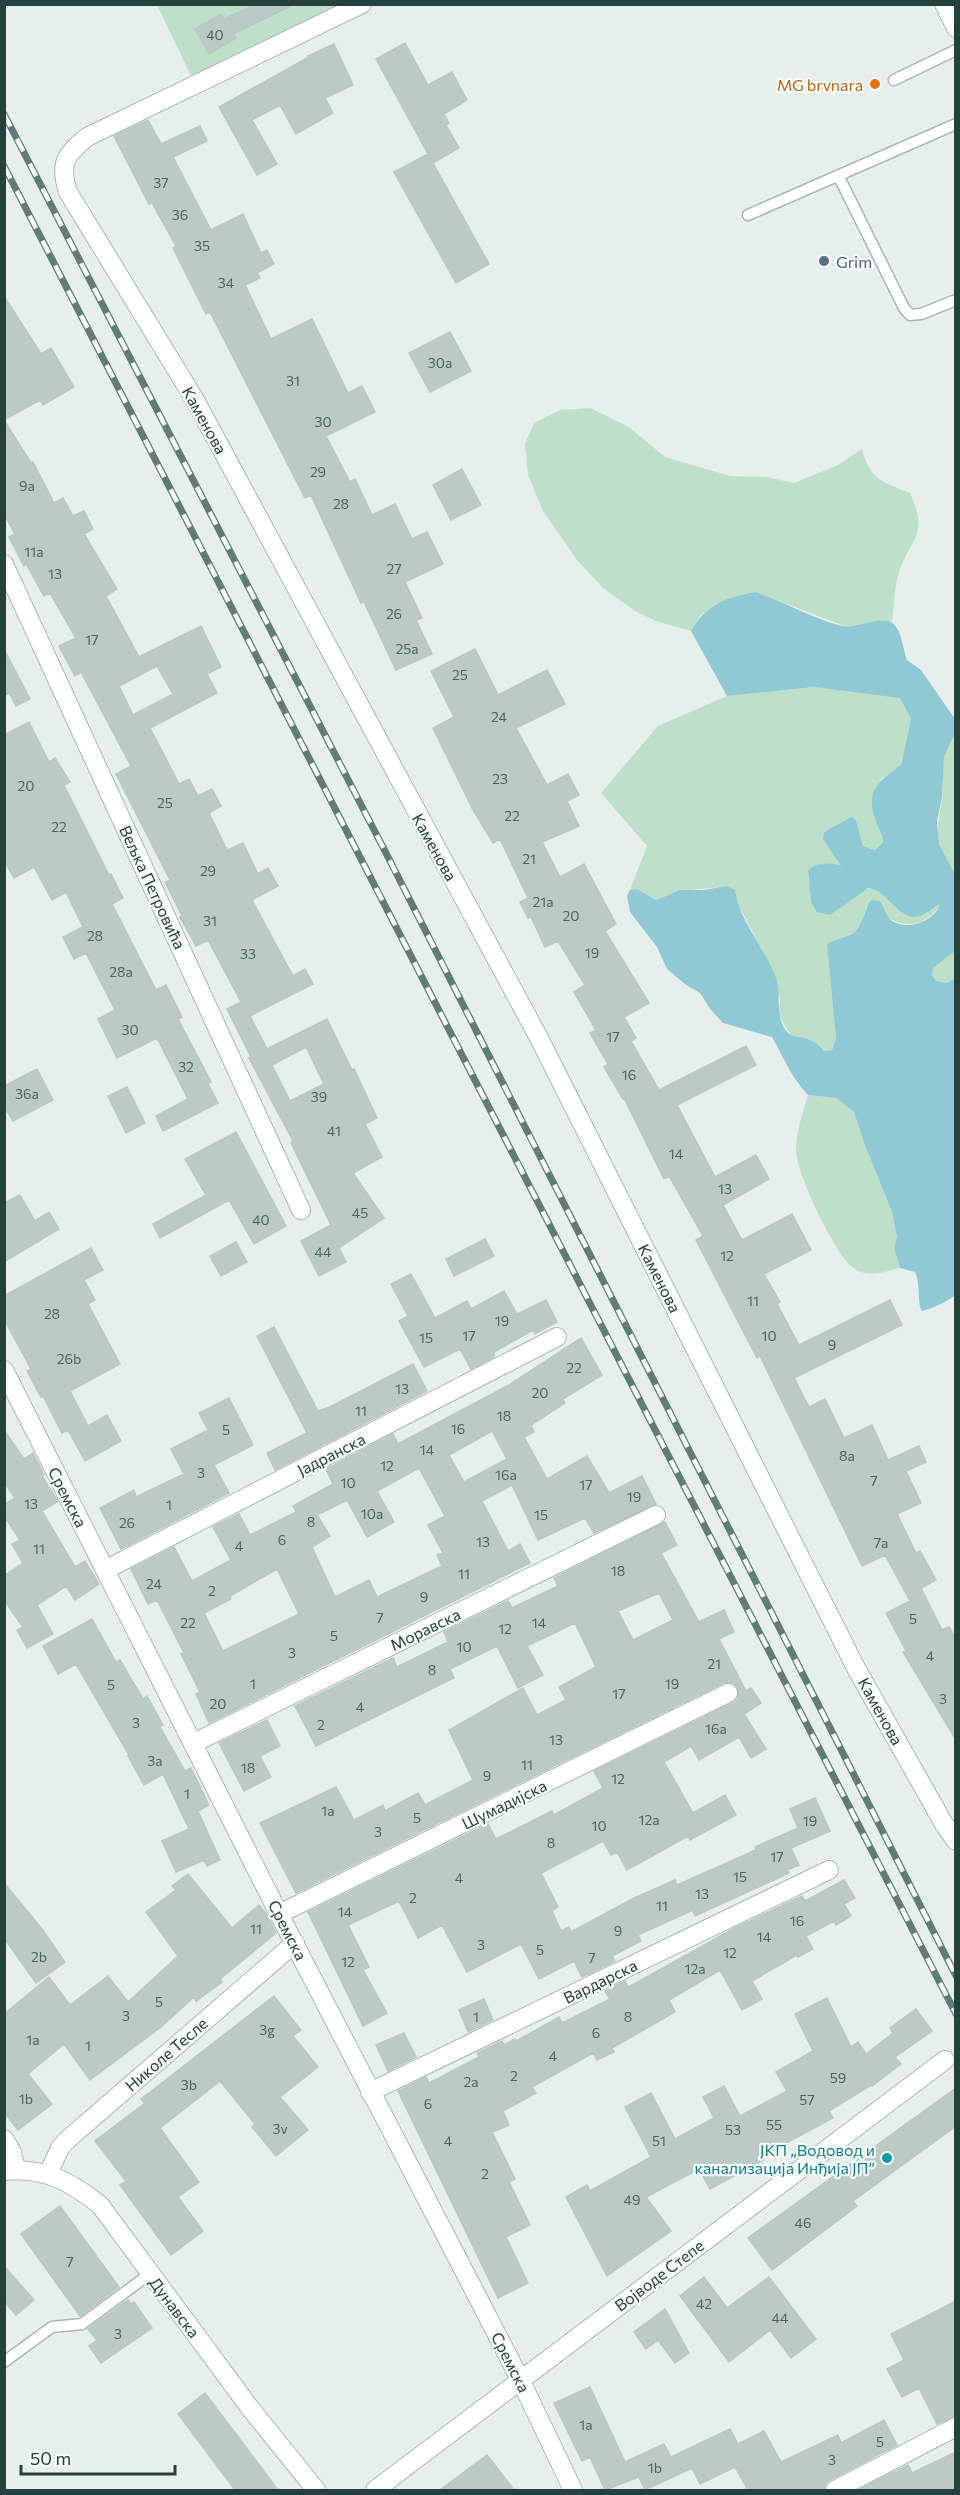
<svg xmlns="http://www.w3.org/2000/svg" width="960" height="2495" font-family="Commissioner,sans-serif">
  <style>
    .green { fill: #bfe0c8 }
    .water { fill: #8ec9d4 }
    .building { fill: #bbcac4; stroke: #b8c9c2; stroke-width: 1.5; fill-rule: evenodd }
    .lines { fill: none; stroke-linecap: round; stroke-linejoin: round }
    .lane-casing { stroke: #a8b8b2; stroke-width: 13 }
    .street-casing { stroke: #a8b8b2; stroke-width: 20 }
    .secondary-casing { stroke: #a4bbb3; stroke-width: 20 }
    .lane { stroke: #fff; stroke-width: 10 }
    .street { stroke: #fff; stroke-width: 18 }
    .secondary { stroke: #fff; stroke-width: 18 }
    .rail-casing { stroke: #5f7d75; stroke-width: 7 }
    .rail { stroke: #f7fbf9; stroke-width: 4.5; stroke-dasharray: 14; stroke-linecap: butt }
    .food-dot { fill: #e8710a; stroke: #f7fbf9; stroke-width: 2 }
    .service-dot { fill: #5c6f8a; stroke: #f7fbf9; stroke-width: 2 }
    .culture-dot { fill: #0f9aa8; stroke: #f7fbf9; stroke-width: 2 }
    .labels { text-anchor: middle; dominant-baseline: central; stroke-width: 4.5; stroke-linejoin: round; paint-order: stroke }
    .number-label { font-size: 14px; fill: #4a645c }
    .food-label { font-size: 16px; fill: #c56008; stroke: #f7fbf9; text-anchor: end }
    .service-label { font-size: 16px; fill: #4e5e75; stroke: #f7fbf9; text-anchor: start }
    .street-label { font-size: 16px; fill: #24423a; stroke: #f7fbf9 }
    .culture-label { font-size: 16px; fill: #0d838f; stroke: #f7fbf9; text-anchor: end }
  </style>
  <rect width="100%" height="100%" fill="#e6efeb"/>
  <path class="green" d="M157 5H346L192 78Z
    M590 408 629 427 665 457 730 476 766 477 794 483 838 465 862 449C870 480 883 482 910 493 929 536 912 535 899 572 894 587 894 607 892 623L881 620 863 626H844L756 592 715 604 700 616 691 631 656 621 635 611 602 587 577 560 543 511 528 475 525 444 534 423 560 410Z
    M814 687 900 697 911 719 901 765 880 780 877 823 883 842 875 850 863 846 852 816C842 823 833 825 824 833 827 847 836 854 841 867 831 861 817 862 808 870L811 902C821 900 871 887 876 888 886 892 889 903 897 909 902 913 913 914 920 916L941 903C937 911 932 915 924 920 903 932 886 916 867 905 864 912 863 922 858 928 854 935 835 939 827 944L836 1039 832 1050 824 1051 820 1046 791 1035 785 1026 779 1015 780 999 770 965 737 902 726 886C701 890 679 888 656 900L637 889 630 890 647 846 601 793 658 726 727 696Z
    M955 736V875C949 866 943 856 940 846 935 829 940 815 942 799 945 779 937 751 955 736Z
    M955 951V978L947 983 936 981 932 975 933 968Z
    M808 1095 836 1098 854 1112 864 1143 892 1212 897 1237 894 1248 900 1268C884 1272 867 1279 852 1267 834 1252 796 1173 796 1150 796 1132 803 1112 808 1095Z"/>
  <path class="water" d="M756 592C784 602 814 619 842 626 858 629 878 615 892 623 902 629 903 650 907 660L921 670 955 719V736L952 739 944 757 942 797 937 822 939 844 955 875V951L933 968 932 975 936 981 947 983 955 978 956 1295C944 1303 936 1307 922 1311 917 1304 921 1285 915 1272L900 1268 894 1248 897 1237 892 1212 864 1143 854 1112 836 1098 808 1095C791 1077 784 1058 772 1037L723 1023 711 1010 700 993 685 984 667 969 657 947 630 912 627 896 630 890 637 889 656 900 680 890H704L726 886 735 890C740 923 765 947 776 978 782 995 773 1023 791 1035 792 1036 799 1037 800 1037 810 1039 818 1043 824 1051L832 1050 836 1039 827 944C835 939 847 937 853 933 863 927 864 909 871 900L880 901C883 906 885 913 889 918 903 933 935 922 940 904 934 907 926 914 920 916 897 922 889 890 868 888L830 915 817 912 811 902 808 870C817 862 831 862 841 866L823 839 824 833C833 825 843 823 852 816L856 821 863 846 875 850 883 842C882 835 879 830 877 824 864 792 877 782 901 765L911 719 900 698 814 687 727 696 691 631C707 603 726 598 756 592Z"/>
  <path class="building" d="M256 4H295L233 34 236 38 209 54 195 29 221 14 224 19Z
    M405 43 428 85 452 72 467 100 444 114 449 123 446 125 459 148 433 163 376 59Z
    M334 44 353 85 325 98 333 113 296 134 280 105 252 120 277 164 257 175 219 107 309 57 308 56Z
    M148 120 161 144 200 126 207 141 173 157 211 230 243 214 261 253 267 250 274 264 257 273 260 278 245 285 271 339 312 319 348 393 362 386 375 412 326 436 350 482 355 479 372 515 395 504 412 539 427 532 443 564 405 582 422 618 416 620 432 654 396 670 364 602 361 603 311 495 305 498 210 312 206 314 173 248 176 246 152 203 149 204 114 136Z
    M428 154 489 264 456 283 394 172Z
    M4 296 41 354 51 348 74 387 43 405 40 400 4 420Z
    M450 332 471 371 430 392 409 353Z
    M4 420 31 463 33 462 54 503 63 498 73 516 84 511 93 529 84 534 117 589 106 596 139 657 201 626 221 667 207 674 217 693 150 728 179 784 189 779 198 796 212 789 221 806 209 813 227 850 243 843 258 874 268 868 278 886 252 900 293 976 305 969 313 984 250 1016 267 1049 327 1019 352 1070 354 1069 377 1118 365 1124 382 1157 353 1173 384 1218 339 1248 346 1262 319 1276 301 1241 331 1225 291 1143 293 1141 249 1058 251 1057 227 1009 241 1002 208 940 196 946 180 917 182 916 165 882 170 880 116 774 131 766 81 672 75 676 59 646 76 638 50 593 44 596 26 564 24 566 9 537 15 534 4 514ZM157 666 173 694 133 715 119 686ZM306 1047 324 1084 290 1101 272 1065Z
    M462 469 481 505 451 520 433 485Z
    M4 649 30 699 16 706 9 693 4 696Z
    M475 649 498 695 547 670 565 704 516 728 547 785 568 774 579 795 567 801 579 826 542 842 560 877 584 864 616 924 605 931 649 1003 624 1017 636 1038 631 1041 659 1090 746 1046 756 1065 677 1105 715 1177 756 1155 769 1179 723 1205 742 1240 792 1214 811 1250 764 1274 780 1302 777 1304 799 1345 890 1300 902 1325 794 1378 809 1407 825 1399 844 1438 872 1425 888 1460 919 1446 926 1462 906 1471 921 1503 897 1514 916 1553 920 1551 936 1580 921 1588 942 1630 949 1627 956 1639V1740L903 1652 906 1651 886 1613 910 1601 885 1555 862 1566 760 1356 757 1358 696 1240 703 1236 669 1176 664 1179 624 1098 623 1099 604 1067 608 1064 590 1033 596 1030 574 992 585 985 558 941 545 947 531 917 528 918 520 902 528 898 500 839 493 843 473 810 433 728 454 717 431 671Z
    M29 722 49 762 55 758 70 782 64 785 109 875 111 874 123 898 112 904 156 990 166 985 182 1017 178 1019 211 1082 208 1084 218 1103 163 1131 156 1116 188 1099 157 1038 117 1058 98 1019 115 1010 86 953 74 959 63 937 83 927 66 892 52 900 34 867 14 878 4 860V735Z
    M37 1069 53 1100 13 1121 4 1106V1086Z
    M127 1087 145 1123 126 1133 108 1096Z
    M236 1132 286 1226 254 1244 229 1200 160 1238 153 1224 206 1195 185 1159Z
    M20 1195 35 1221 49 1212 59 1229 4 1262V1203Z
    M485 1239 494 1256 454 1276 446 1259Z
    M236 1242 247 1262 221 1276 210 1256Z
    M91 1248 103 1270 84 1280 95 1300 88 1304 120 1364 70 1391 88 1426 107 1415 121 1441 85 1461 68 1430 62 1433 43 1396 41 1397 27 1371 31 1369 4 1319V1296Z
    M411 1274 435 1318 467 1301 471 1309 504 1291 517 1314 546 1300 557 1322 535 1334 533 1330 494 1352V1357L471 1369 460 1349 424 1367 399 1321 408 1316 391 1284Z
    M274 1327 318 1411 330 1407 413 1364 427 1391 275 1470 267 1453 307 1433 257 1336Z
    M581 1338 602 1375 563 1399 565 1403 531 1425 534 1432 524 1437 547 1479 587 1456 609 1493 642 1476 656 1504 594 1533 585 1518 538 1540 512 1485 482 1501 508 1551 520 1544 530 1563 209 1723 196 1694 200 1692 181 1654 184 1653 157 1600 148 1604 131 1569 174 1547 192 1581 231 1560 213 1527 239 1514 250 1535 296 1512 293 1506 333 1484 326 1469 393 1434 398 1444 509 1385ZM492 1431 507 1459 464 1482 449 1455ZM419 1468 445 1516 428 1525 443 1553 437 1555 442 1566 377 1597 369 1580 335 1597 312 1547 330 1536 317 1515 347 1500 367 1537 394 1522 377 1491ZM277 1569 299 1614 223 1651 204 1613 231 1599 230 1596Z
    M229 1398 253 1445 214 1465 229 1493 121 1549 100 1508 134 1490 136 1497 184 1474 171 1449 208 1430 199 1413Z
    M4 1430 24 1459 33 1453 44 1475 42 1476 58 1501 42 1511 75 1567 85 1561 99 1584 75 1600 66 1586 37 1605 53 1634 27 1648 17 1630 23 1627 4 1600V1576L23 1563 12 1544 20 1540 4 1516V1505L15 1498 4 1482Z
    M665 1522 677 1545 661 1553 699 1622 724 1610 734 1632 719 1639 746 1691 751 1688 761 1703 744 1714 766 1749 751 1758 739 1737 699 1760 691 1746 664 1762 693 1813 725 1795 736 1815 690 1840 688 1836 627 1870 617 1852 611 1855 603 1841 541 1873 558 1907 552 1911 561 1931 569 1927 571 1932 634 1898 675 1880 677 1885 756 1850 755 1847 798 1828 790 1809 815 1798 830 1831 791 1848 799 1865 787 1870 789 1873 695 1916 693 1910 638 1935 641 1941 612 1956 615 1961 582 1977 574 1961 539 1979 521 1944 467 1972 442 1925 418 1938 399 1901 348 1925 369 1967 363 1970 387 2013 363 2026 308 1912 488 1824 496 1839 552 1811 554 1815 603 1788 594 1771 733 1703 738 1699V1689L734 1683H723L296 1893 260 1823 336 1787 354 1820 383 1805 385 1811 418 1793 425 1805 473 1780 449 1730 523 1688 537 1715 566 1700 559 1687 596 1667 575 1623 527 1646 543 1675 518 1688 497 1646 450 1669 454 1678 316 1746 295 1706 393 1658 397 1667 448 1642 444 1632 508 1601 512 1608 558 1586 554 1578ZM659 1593 673 1620 633 1640 618 1611Z
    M92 1619 116 1662 120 1660 143 1699 147 1696 163 1725 160 1727 185 1771 191 1768 209 1805 198 1811 220 1860 207 1866 204 1860 176 1872 162 1841 189 1829 163 1774 144 1785 128 1756 129 1755 76 1664 58 1674 43 1646Z
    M267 1720 280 1746 260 1756 271 1777 244 1791 219 1743Z
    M188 1874 232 1928 259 1905 266 1914 276 1933 220 1979 222 1982 196 2001 194 1997 161 2027 90 2080 64 2044 28 2074 52 2104 18 2130 4 2112V2014L49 1977 70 2005 108 1976 128 2002 178 1956 146 1912 176 1890 172 1886Z
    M844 1880 855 1898 844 1904 851 1916 836 1925 834 1921 806 1936 813 1949 798 1957 797 1955 752 1981 762 1999 742 2010 720 1970 669 2000 675 2012 612 2048 614 2052 597 2060 593 2053 532 2087 536 2093 503 2111 509 2125 492 2132 515 2179 509 2182 530 2225 506 2237 528 2283 498 2298 398 2091 426 2077 429 2083 439 2078 479 2057 477 2053 502 2041 504 2045 515 2039 516 2041 559 2017 562 2023 610 1999 605 1991 625 1981 628 1987 636 1983 733 1929 802 1896 805 1901Z
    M4 1883 42 1929 65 1962 36 1983 4 1938Z
    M274 1996 301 2030 293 2036 318 2067 280 2097 308 2130 276 2156 252 2127 255 2124 220 2081 160 2128 199 2182 178 2197 203 2231 171 2255 120 2185 126 2181 95 2141 145 2103 141 2099Z
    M827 1998 851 2047 858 2042 866 2054 893 2033 890 2028 916 2009 932 2031 895 2057 901 2064 872 2086 871 2085 829 2111 833 2118 762 2156 764 2160 710 2189 699 2169 646 2197 671 2231 607 2276 566 2197 587 2185 590 2191 651 2157 625 2107 651 2093 675 2139 714 2118 703 2097 724 2086 740 2116 787 2091 776 2072 813 2051 795 2014Z
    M484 1999 493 2020 468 2032 459 2010Z
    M404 2033 416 2057 388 2071 376 2045Z
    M956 2088V2126L853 2201 857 2206 772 2270 748 2238Z
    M60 2206 119 2287 80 2316 21 2234Z
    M4 2266 34 2300 16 2315 4 2301Z
    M704 2277 727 2308 769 2277 816 2339 791 2358 770 2330 729 2362 680 2296Z
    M128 2300 131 2304 134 2302 152 2328 101 2363 89 2346 97 2340 88 2329Z
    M956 2301V2416L937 2424 919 2388 902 2397 887 2369 904 2360 891 2334Z
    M665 2309 689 2353 675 2363 658 2340 646 2349 634 2332Z
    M590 2387 625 2462 664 2444 671 2457 730 2429 738 2444 764 2431 781 2462 838 2435 841 2443 884 2420 897 2445 830 2480 825 2484 824 2490H748L735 2467 700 2484 692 2468 645 2490 639 2477 605 2490 590 2457 582 2461 554 2403Z
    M205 2393 254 2458 278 2490H235L178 2414Z
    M956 2452V2490H858L908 2465 912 2473Z
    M487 2455 514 2490H440Z"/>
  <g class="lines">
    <g class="lane-casing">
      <path id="lane" d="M894 80 956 50
        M839 177 904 308 910 315 921 314 956 300
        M748 215 956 124
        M4 2362 52 2327 82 2324 151 2273"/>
    </g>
    <g class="street-casing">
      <path id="street" d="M362 4 87 137C65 155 59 164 68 192L195 400 539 1038 856 1668 944 1824 956 1841
        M944 4 956 28
        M4 564 301 1210
        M4 1370 279 1914 520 2379 573 2490
        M105 1570 557 1337
        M194 1743 656 1515
        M279 1914 728 1693
        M370 2092 829 1870
        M4 2139 12 2152 16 2170
        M48 2174 60 2148 67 2140 295 1943
        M375 2490 945 2060
        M835 2490 956 2427"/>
    </g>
    <g class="secondary-casing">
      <path id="secondary" d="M4 2171C43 2167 70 2181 100 2205L250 2408 316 2490"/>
    </g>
    <use href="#lane" class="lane"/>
    <use href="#street" class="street"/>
    <use href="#secondary" class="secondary"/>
    <g class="rail-casing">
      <path id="rail" d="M4 114 386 853 956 1976
        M4 166 956 2014"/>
    </g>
    <use href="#rail" class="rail"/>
  </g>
  <circle class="food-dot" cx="875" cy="84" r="6"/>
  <circle class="service-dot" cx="824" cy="261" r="6"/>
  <circle class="culture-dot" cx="887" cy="2158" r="6"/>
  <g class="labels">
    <g class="number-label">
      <text x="215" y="34">40</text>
      <text x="161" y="182">37</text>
      <text x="180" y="214">36</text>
      <text x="202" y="245">35</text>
      <text x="226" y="282">34</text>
      <text x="440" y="362">30a</text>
      <text x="293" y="380">31</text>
      <text x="323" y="421">30</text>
      <text x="318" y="471">29</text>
      <text x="27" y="485">9a</text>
      <text x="341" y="503">28</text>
      <text x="34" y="551">11a</text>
      <text x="394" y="568">27</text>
      <text x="55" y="573">13</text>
      <text x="394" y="613">26</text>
      <text x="92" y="639">17</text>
      <text x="407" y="648">25a</text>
      <text x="460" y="674">25</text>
      <text x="499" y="716">24</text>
      <text x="500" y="778">23</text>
      <text x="26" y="785">20</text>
      <text x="165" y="802">25</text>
      <text x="512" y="815">22</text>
      <text x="59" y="826">22</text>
      <text x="529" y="858">21</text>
      <text x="208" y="870">29</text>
      <text x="543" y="901">21a</text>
      <text x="571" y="915">20</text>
      <text x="210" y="920">31</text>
      <text x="95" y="935">28</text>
      <text x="592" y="952">19</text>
      <text x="248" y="953">33</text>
      <text x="121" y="971">28a</text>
      <text x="130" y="1029">30</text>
      <text x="613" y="1036">17</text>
      <text x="186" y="1066">32</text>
      <text x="629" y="1074">16</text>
      <text x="27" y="1093">36a</text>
      <text x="319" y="1096">39</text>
      <text x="334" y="1130">41</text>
      <text x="676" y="1153">14</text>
      <text x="725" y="1188">13</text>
      <text x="360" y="1212">45</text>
      <text x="261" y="1219">40</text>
      <text x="323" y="1251">44</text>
      <text x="727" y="1255">12</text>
      <text x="753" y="1300">11</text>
      <text x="52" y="1313">28</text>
      <text x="502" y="1320">19</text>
      <text x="469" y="1335">17</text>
      <text x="769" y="1335">10</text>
      <text x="426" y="1337">15</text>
      <text x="832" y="1344">9</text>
      <text x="69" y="1358">26b</text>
      <text x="574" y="1367">22</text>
      <text x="402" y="1388">13</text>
      <text x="540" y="1392">20</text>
      <text x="361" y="1410">11</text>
      <text x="504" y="1415">18</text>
      <text x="458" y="1428">16</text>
      <text x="226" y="1429">5</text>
      <text x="427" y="1449">14</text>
      <text x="847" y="1455">8a</text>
      <text x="387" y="1465">12</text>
      <text x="201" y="1472">3</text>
      <text x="506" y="1474">16a</text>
      <text x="874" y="1480">7</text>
      <text x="348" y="1482">10</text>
      <text x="586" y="1484">17</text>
      <text x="634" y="1496">19</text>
      <text x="31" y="1503">13</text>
      <text x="169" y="1504">1</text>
      <text x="372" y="1513">10a</text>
      <text x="541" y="1514">15</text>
      <text x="311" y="1521">8</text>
      <text x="127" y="1522">26</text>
      <text x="282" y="1539">6</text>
      <text x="483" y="1541">13</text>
      <text x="881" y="1542">7a</text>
      <text x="239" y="1545">4</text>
      <text x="39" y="1548">11</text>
      <text x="618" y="1570">18</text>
      <text x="464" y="1573">11</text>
      <text x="154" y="1583">24</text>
      <text x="212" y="1590">2</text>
      <text x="424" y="1596">9</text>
      <text x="380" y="1617">7</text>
      <text x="913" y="1618">5</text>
      <text x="188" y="1622">22</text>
      <text x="539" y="1622">14</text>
      <text x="505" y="1628">12</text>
      <text x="334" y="1635">5</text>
      <text x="464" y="1646">10</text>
      <text x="292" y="1652">3</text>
      <text x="930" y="1655">4</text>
      <text x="714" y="1663">21</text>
      <text x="432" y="1669">8</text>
      <text x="253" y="1683">1</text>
      <text x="672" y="1683">19</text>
      <text x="111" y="1684">5</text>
      <text x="619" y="1693">17</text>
      <text x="943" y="1698">3</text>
      <text x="218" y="1703">20</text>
      <text x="360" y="1706">4</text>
      <text x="136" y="1722">3</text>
      <text x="321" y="1724">2</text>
      <text x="716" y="1728">16a</text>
      <text x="556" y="1739">13</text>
      <text x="155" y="1760">3a</text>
      <text x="527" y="1764">11</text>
      <text x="248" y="1767">18</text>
      <text x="487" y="1775">9</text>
      <text x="618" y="1778">12</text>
      <text x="187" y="1793">1</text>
      <text x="328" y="1810">1a</text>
      <text x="417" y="1817">5</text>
      <text x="649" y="1819">12a</text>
      <text x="810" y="1820">19</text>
      <text x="599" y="1825">10</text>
      <text x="378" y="1831">3</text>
      <text x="551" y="1842">8</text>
      <text x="777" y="1856">17</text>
      <text x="740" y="1876">15</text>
      <text x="459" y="1877">4</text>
      <text x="702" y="1893">13</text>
      <text x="413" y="1897">2</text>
      <text x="662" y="1905">11</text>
      <text x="345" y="1911">14</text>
      <text x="797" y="1920">16</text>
      <text x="256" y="1928">11</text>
      <text x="618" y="1930">9</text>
      <text x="764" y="1936">14</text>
      <text x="481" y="1944">3</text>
      <text x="540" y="1949">5</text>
      <text x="730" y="1952">12</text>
      <text x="39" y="1956">2b</text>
      <text x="592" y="1957">7</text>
      <text x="348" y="1961">12</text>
      <text x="695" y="1968">12a</text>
      <text x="159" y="2001">5</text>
      <text x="126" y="2015">3</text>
      <text x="476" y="2016">1</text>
      <text x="628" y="2016">8</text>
      <text x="267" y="2029">3g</text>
      <text x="596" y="2032">6</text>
      <text x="33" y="2039">1a</text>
      <text x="88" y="2045">1</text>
      <text x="553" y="2055">4</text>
      <text x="514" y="2075">2</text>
      <text x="838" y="2077">59</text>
      <text x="471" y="2081">2a</text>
      <text x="189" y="2084">3b</text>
      <text x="26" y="2098">1b</text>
      <text x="807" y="2099">57</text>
      <text x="428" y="2103">6</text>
      <text x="774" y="2124">55</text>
      <text x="280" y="2128">3v</text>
      <text x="733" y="2129">53</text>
      <text x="448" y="2140">4</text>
      <text x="659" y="2140">51</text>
      <text x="485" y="2173">2</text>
      <text x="632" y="2199">49</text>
      <text x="803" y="2222">46</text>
      <text x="70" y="2261">7</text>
      <text x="704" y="2303">42</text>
      <text x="780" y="2317">44</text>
      <text x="118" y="2333">3</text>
      <text x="586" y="2424">1a</text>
      <text x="880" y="2441">5</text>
      <text x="832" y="2459">3</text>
      <text x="655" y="2467">1b</text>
    </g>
    <g class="food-label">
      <text x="863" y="84">MG brvnara</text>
    </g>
    <g class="service-label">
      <text x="836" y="261">Grim</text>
    </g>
    <g class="street-label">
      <text transform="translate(205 420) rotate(61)">Каменова</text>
      <text transform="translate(435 847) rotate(61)">Каменова</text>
      <text transform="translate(153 887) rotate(65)">Вељка Петровића</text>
      <text transform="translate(660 1278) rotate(63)">Каменова</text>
      <text transform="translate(331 1454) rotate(-27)">Јадранска</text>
      <text transform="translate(68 1497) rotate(63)">Сремска</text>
      <text transform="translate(425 1629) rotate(-26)">Моравска</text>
      <text transform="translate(881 1711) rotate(61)">Каменова</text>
      <text transform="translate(504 1804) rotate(-26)">Шумадијска</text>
      <text transform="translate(288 1930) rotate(63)">Сремска</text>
      <text transform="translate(600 1981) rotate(-26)">Вардарска</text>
      <text transform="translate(166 2054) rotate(-41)">Николе Тесле</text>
      <text transform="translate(659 2275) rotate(-37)">Војводе Степе</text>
      <text transform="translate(175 2307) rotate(53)">Дунавска</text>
      <text transform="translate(511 2362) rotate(63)">Сремска</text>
    </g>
    <g class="culture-label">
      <text x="875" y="2149">ЈКП „Водовод и<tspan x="875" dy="18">канализација Инђија ЈП”</tspan></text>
    </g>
  </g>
  <rect width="960" height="2495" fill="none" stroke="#24423a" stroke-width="12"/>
  <path d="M21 2465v9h154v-9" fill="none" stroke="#24423a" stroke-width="3"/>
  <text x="30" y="2465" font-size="18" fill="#24423a" stroke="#f7fbf9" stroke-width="4.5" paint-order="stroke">50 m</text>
</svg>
